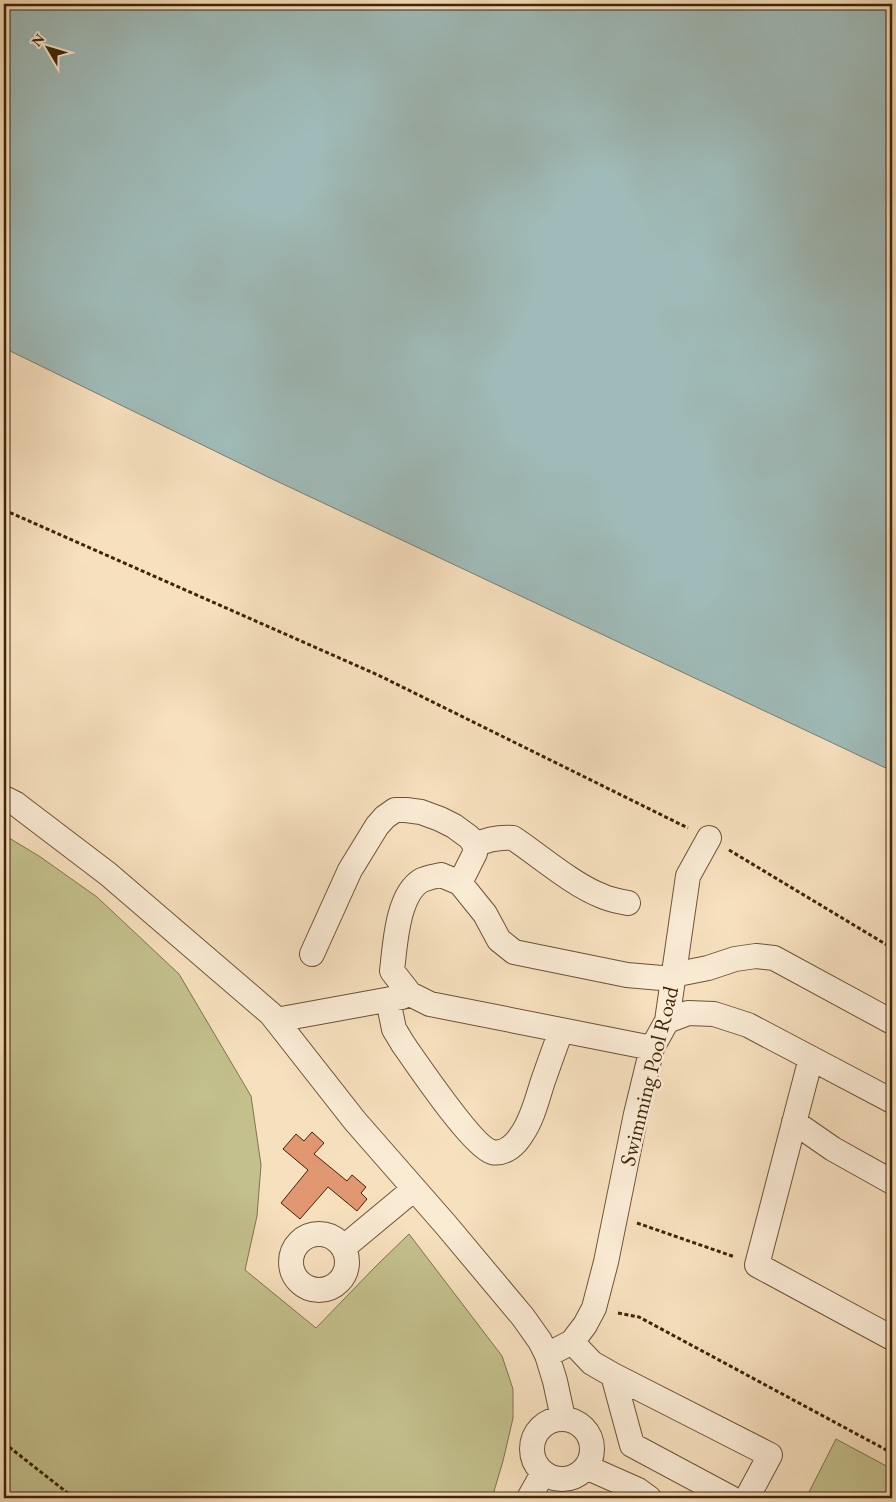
<svg xmlns="http://www.w3.org/2000/svg" width="896" height="1502" font-family="'EB Garamond',serif">
  <style>
    .green { fill: #c3c08d; stroke: #81724a }
    .water { fill: #9fbbb9; stroke: #797f71 }
    .building { fill: #e09772; stroke: #3f2406 }
    .lines { fill: none; stroke-linecap: round; stroke-linejoin: round }
    .minor-casing { stroke: #6d5334; stroke-width: 26 }
    .path { stroke: #3f2406; stroke-width: 3; stroke-dasharray: 4 2.5; stroke-linecap: butt }
    .minor { stroke: #faebd5; stroke-width: 24 }
    .labels { text-anchor: middle; dominant-baseline: central; stroke-width: 5; stroke-linejoin: round; paint-order: stroke }
    .street-label { font-size: 22px; fill: #3f2406; stroke: #faebd5 }
  </style>
  <rect width="100%" height="100%" fill="#f7e0be"/>
  <filter id="stains"><feTurbulence type="fractalNoise" baseFrequency=".004" numOctaves="4"/><feColorMatrix values="0 0 0 0 .2 0 0 0 0 .09 0 0 0 0 .02 0 0 0 .5 -.17"/></filter>
  <radialGradient id="worn" r=".72"><stop offset=".6" stop-color="#630" stop-opacity="0"/><stop offset="1" stop-color="#630" stop-opacity=".3"/></radialGradient>
  <path class="green" d="M4 835 39 856 97 897 179 974 251 1096 261 1165 257 1216 245 1270 316 1328 376 1266 409 1234 502 1356 513 1389V1418L503 1461 492 1498H4Z
    M836 1439 892 1469V1498H806Z"/>
  <path class="water" d="M4 4H892V771L268 477 4 348Z"/>
  <path class="building" d="M312 1132 324 1143 314 1154 347 1181 352 1175 366 1187 361 1193 367 1199 357 1211 328 1187 300 1219 281 1203 308 1170 283 1149 296 1134 304 1141Z"/>
  <g class="lines">
    <g class="minor-casing">
      <path id="minor" d="M4 798 16 804 108 874 271 1014 355 1121 446 1225 523 1317 540 1341 547 1355 555 1381 563 1418
        M475 845C488 839 499 837 513 838 540 856 573 885 602 896 610 900 619 901 628 903
        M312 954 350 870 377 826 385 817 395 810H406L421 812 440 819 454 826 469 837 475 845V853L460 883
        M673 975 708 968 735 959 756 956 774 958 892 1022
        M388 1000 394 1029 403 1044C417 1064 473 1147 492 1152 505 1155 516 1144 522 1134 533 1118 537 1099 543 1081 549 1064 555 1047 561 1031
        M276 1020 402 997
        M667 1021 688 1013 714 1014 748 1025 892 1101
        M652 1048 430 1004 410 994 392 971C395 946 397 894 422 880 427 878 435 876 441 875L460 883 485 914 499 940 514 952 627 975 673 979
        M811 1058 757 1265 892 1338
        M794 1122 833 1149 892 1182
        M291 1262a28 28 0 1 1 56 0a28 28 0 1 1-56 0Z
        M343 1248 414 1189
        M572 1342 592 1363 613 1375 770 1455 747 1498
        M547 1355 572 1342 585 1325 594 1308 606 1262 636 1114 652 1048 667 1021 688 876 709 838
        M613 1375 632 1445 731 1498
        M532 1449a30 30 0 1 1 60 0a30 30 0 1 1-60 0Z
        M586 1467 638 1490 649 1498
        M529 1498 543 1473"/>
    </g>
    <path class="path" d="M4 510 378 675 688 828
      M729 850 892 948
      M637 1223 735 1257
      M618 1313 639 1317 892 1453
      M4 1443 74 1498"/>
    <use href="#minor" class="minor"/>
  </g>
  <g class="labels">
    <g class="street-label">
      <text transform="translate(649 1076) rotate(-76)">Swimming Pool Road</text>
    </g>
  </g>
  <rect width="896" height="1502" fill="none" stroke="#f7e0be" stroke-width="20"/>
  <rect x="5" y="5" width="886" height="1492" fill="none" stroke="#3f2406" stroke-width="2.5"/>
  <rect x="10" y="10" width="876" height="1482" fill="none" stroke="#3f2406"/>
  <g transform="translate(48 48) rotate(308)" stroke="#faebd5" stroke-width="4" paint-order="stroke">
  <path d="M0-4L9 19L0 12L-9 19Z" fill="#3f2406"/>
  <text y="-8" font-size="14" font-weight="bold" text-anchor="middle" fill="#3f2406">N</text>
  </g>
  <rect width="100%" height="100%" filter="url(#stains)"/>
  <rect width="100%" height="100%" fill="url(#worn)"/>
</svg>
